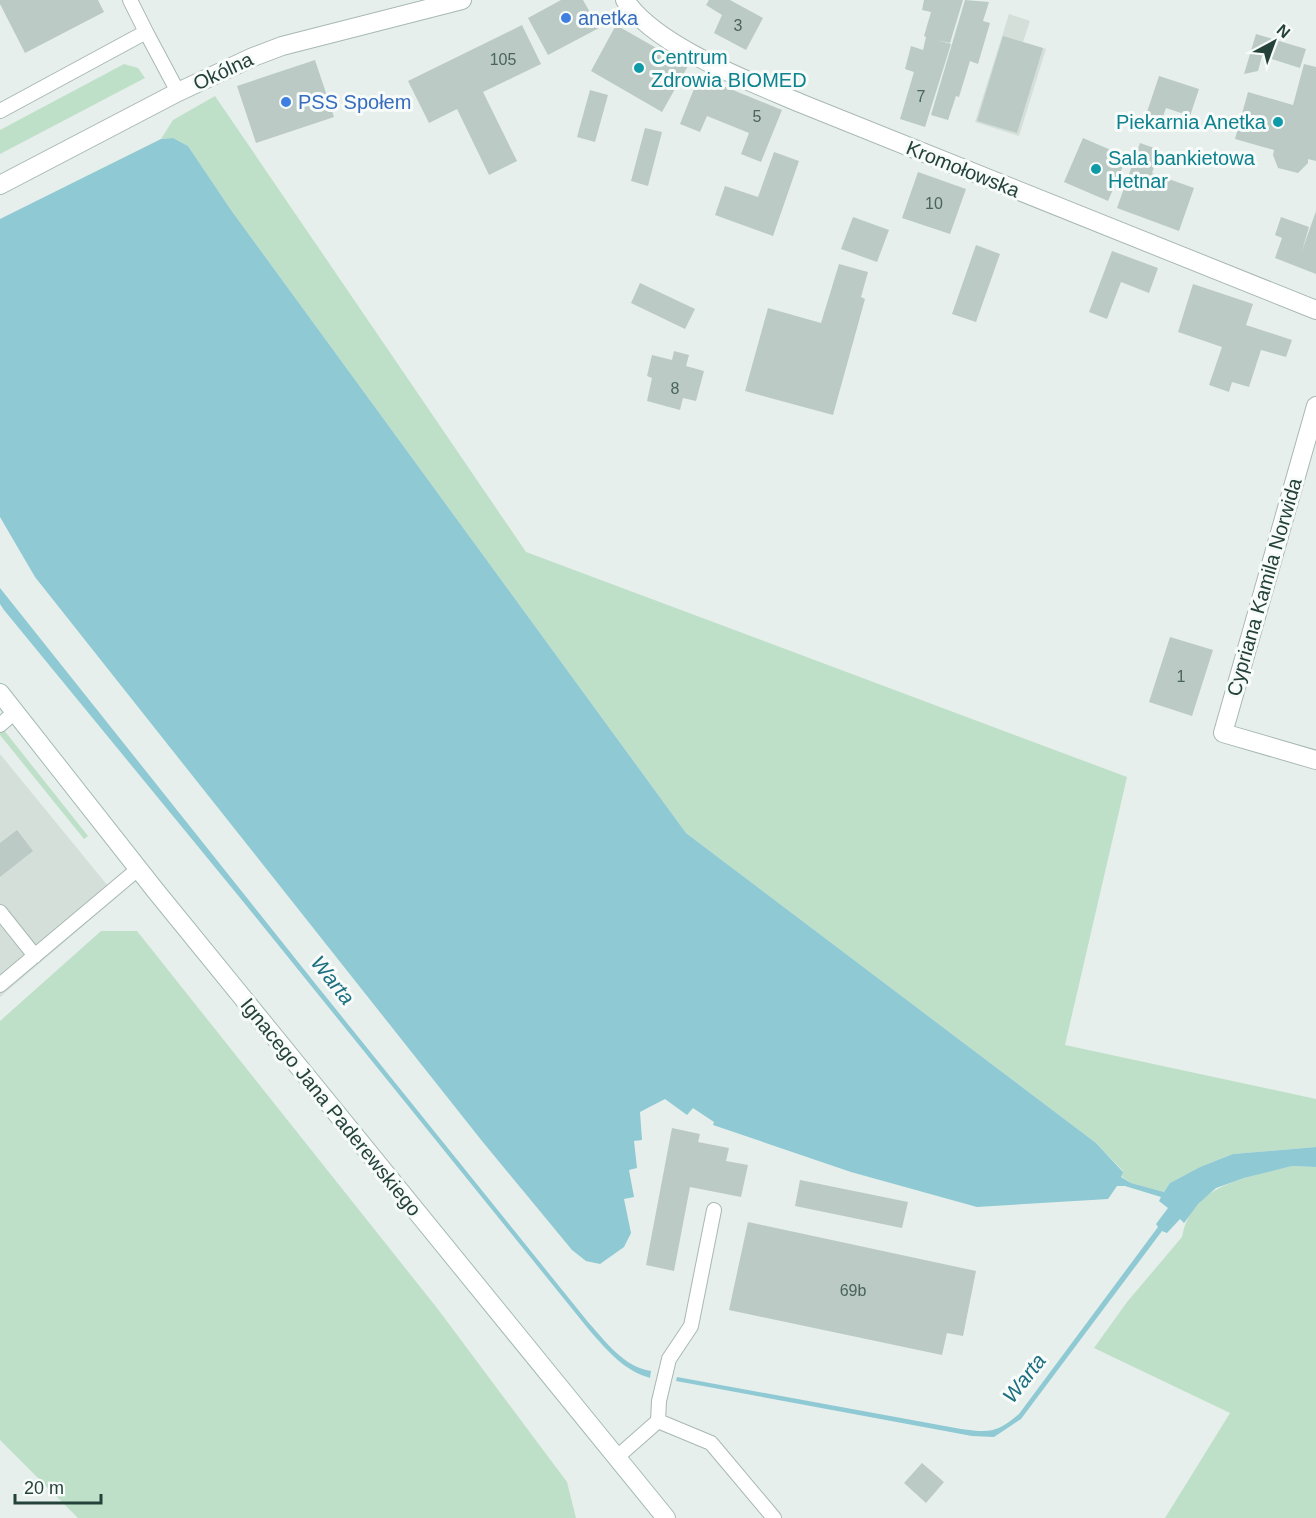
<svg xmlns="http://www.w3.org/2000/svg" width="1316" height="1518" font-family="Helvetica,sans-serif">
  <style>
    .built { fill: #d4dfda }
    .green { fill: #bfe0c8 }
    .water { fill: #8ec9d4 }
    .building { fill: #bbcac4 }
    .lines { fill: none; stroke-linecap: round; stroke-linejoin: round }
    .lane-casing { stroke: #a8b8b2; stroke-width: 16 }
    .street-casing { stroke: #a8b8b2; stroke-width: 20 }
    .secondary-casing { stroke: #a4bbb3; stroke-width: 20 }
    .lane { stroke: #fff; stroke-width: 14 }
    .street { stroke: #fff; stroke-width: 18 }
    .secondary { stroke: #fff; stroke-width: 18 }
    .shop-dot { fill: #3f7fe0; stroke: #f7fbf9; stroke-width: 2 }
    .culture-dot { fill: #0f9aa8; stroke: #f7fbf9; stroke-width: 2 }
    .labels { text-anchor: middle; dominant-baseline: central; stroke-width: 6; stroke-linejoin: round; paint-order: stroke }
    .number-label { font-size: 16px; fill: #4a645c }
    .shop-label { font-size: 20px; fill: #366cbe; stroke: #f7fbf9; text-anchor: start }
    .culture-label { font-size: 20px; fill: #0d838f; stroke: #f7fbf9; text-anchor: start }
    .street-label { font-size: 20px; fill: #24423a; stroke: #f7fbf9 }
    .water-label { font-size: 21px; font-style: italic; fill: #1c6f80; stroke: #f7fbf9 }
  </style>
  <rect width="100%" height="100%" fill="#e6efeb"/>
  <path class="built" d="M1009 14 1030 21 1023 42 1046 49 1019 136 975 122Z
    M0 754 117 897 0 997Z"/>
  <path class="green" d="M124 64 138 68 145 78 0 154V130Z
    M215 96 526 552 1127 777 1065 1045 1316 1099V1147L1233 1154 1200 1167 1170 1183 1164 1192 1131 1183 1121 1176 1123 1171 1096 1143 686 833 231 210 188 146 173 138 161 139 173 120Z
    M3 729 88 836 84 839 0 735V731Z
    M101 931H137L437 1308 567 1482 576 1518H78L0 1440V1021Z
    M1292 1166 1316 1167V1518H1165L1230 1413 1094 1348 1127 1302 1182 1237C1191 1184 1248 1177 1292 1166Z"/>
  <path class="water" d="M173 138 188 146 231 210 686 833 1096 1143 1123 1172 1121 1177 1131 1183 1164 1192 1170 1183 1200 1167 1233 1154 1316 1147V1167L1292 1166 1244 1178 1216 1188 1198 1204 1184 1223 1180 1219 1167 1233 1162 1231 1021 1419 994 1437 972 1436 676 1381 677 1377 961 1429C990 1433 997 1433 1019 1414L1158 1227 1156 1224 1168 1208 1159 1201 1161 1197 1125 1186H1117L1108 1199 977 1207 851 1172 713 1125 714 1122 693 1108 687 1115 665 1099 640 1112 642 1140 634 1141 637 1168 629 1170 634 1197 624 1199 631 1233 624 1247 600 1264 586 1261 572 1250 482 1141 35 577 0 517V219L161 139Z
    M0 588 318 987 588 1322C606 1342 624 1367 651 1371L650 1378C623 1370 608 1351 590 1331L241 899 4 610 0 604Z"/>
  <path class="building" d="M0 0H98L104 12 25 53 0 4Z
    M561 0H583L599 28 548 55 528 18Z
    M709 0H730L763 18 746 50 714 33 722 15 706 5Z
    M924 0H963L950 43 937 40 951 44 925 127 900 119 914 72 905 69 911 46 923 50 926 37 924 36 931 12 922 10Z
    M965 0 989 2 983 21 990 23 978 64 970 61 959 97 956 96 948 120 931 115Z
    M522 25 541 64 483 92 517 161 489 175 457 109 429 123 408 81Z
    M616 25 688 66 662 112 591 71Z
    M1256 34 1306 49 1300 68 1262 56 1258 71 1244 74Z
    M1003 36 1043 48 1017 133 977 121Z
    M315 60 334 117 256 143 237 86Z
    M1304 64 1316 67V161L1308 159V163L1298 173 1278 168 1273 155 1274 150 1235 139 1248 92 1293 105Z
    M699 76 782 110 761 162 741 154 749 133 707 116 700 132 680 124Z
    M1159 76 1199 89 1190 116 1166 108 1161 122 1145 118Z
    M590 90 608 95 595 142 577 137Z
    M645 128 662 132 648 186 631 181Z
    M1083 138 1127 157 1108 201 1064 182Z
    M1140 143 1160 150 1152 173 1194 188 1179 231 1117 208Z
    M774 152 799 161 773 236 715 215 725 186 758 197Z
    M918 172 966 189 950 234 902 218Z
    M1316 211V274L1275 258 1282 238 1275 235 1281 217 1309 227 1302 251Z
    M853 217 889 230 877 262 841 249Z
    M976 245 1000 254 976 322 952 314Z
    M1112 251 1158 268 1149 293 1121 282 1107 319 1089 312Z
    M839 264 868 272 861 297 865 299 833 415 745 391 768 308 821 323Z
    M640 283 695 309 685 329 631 303Z
    M1193 284 1253 304 1246 325 1292 340 1286 357 1261 350 1249 387 1232 382 1229 392 1209 385 1222 347 1178 332Z
    M674 351 689 355 686 366 704 371 696 401 683 398 680 410 647 401 652 378 647 376 652 355 672 360Z
    M1170 637 1213 650 1192 716 1149 702Z
    M17 830 33 851 0 877V843Z
    M672 1128 700 1134 698 1142 729 1148 726 1161 748 1165 741 1197 690 1187 674 1271 646 1265Z
    M800 1180 908 1202 902 1228 795 1206Z
    M748 1222 976 1271 963 1336 947 1333 942 1355 729 1310Z
    M922 1463 944 1482 926 1503 904 1483Z"/>
  <g class="lines">
    <g class="lane-casing">
      <path id="lane" d="M130 0 146 32
        M0 111 146 32 178 92
        M0 725 15 712
        M0 912 35 956
        M0 985 138 869
        M658 1421 711 1443 774 1518
        M616 1458 658 1421 659 1401 669 1359 691 1326 714 1210"/>
    </g>
    <g class="street-casing">
      <path id="street" d="M625 0C655 46 749 81 800 103L1316 310
        M0 185 178 92 253 57 282 46 462 0
        M1316 406 1223 733 1316 760"/>
    </g>
    <g class="secondary-casing">
      <path id="secondary" d="M0 693 155 890 666 1518"/>
    </g>
    <use href="#lane" class="lane"/>
    <use href="#street" class="street"/>
    <use href="#secondary" class="secondary"/>
  </g>
  <g class="shop-dot">
    <circle cx="566" cy="18" r="6"/>
    <circle cx="286" cy="102" r="6"/>
  </g>
  <g class="culture-dot">
    <circle cx="639" cy="68" r="6"/>
    <circle cx="1278" cy="122" r="6"/>
    <circle cx="1096" cy="169" r="6"/>
  </g>
  <g class="labels">
    <g class="number-label">
      <text x="738" y="25">3</text>
      <text x="503" y="59">105</text>
      <text x="921" y="96">7</text>
      <text x="757" y="116">5</text>
      <text x="934" y="203">10</text>
      <text x="675" y="388">8</text>
      <text x="1181" y="676">1</text>
      <text x="853" y="1290">69b</text>
    </g>
    <g class="shop-label">
      <text x="578" y="18">anetka</text>
      <text x="298" y="102">PSS Społem</text>
    </g>
    <g class="culture-label">
      <text x="651" y="57">Centrum<tspan x="651" dy="23">Zdrowia BIOMED</tspan></text>
      <text x="1266" y="122" text-anchor="end">Piekarnia Anetka</text>
      <text x="1108" y="158">Sala bankietowa<tspan x="1108" dy="23">Hetnar</tspan></text>
    </g>
    <g class="street-label">
      <text transform="translate(223 71) rotate(-25)">Okólna</text>
      <text transform="translate(963 169) rotate(22)">Kromołowska</text>
      <text transform="translate(1264 587) rotate(-74)">Cypriana Kamila Norwida</text>
      <text transform="translate(331 1107) rotate(51)">Ignacego Jana Paderewskiego</text>
    </g>
    <g class="water-label">
      <text transform="translate(333 980) rotate(51)">Warta</text>
      <text transform="translate(1024 1378) rotate(-52)">Warta</text>
    </g>
  </g>
  <g transform="translate(1274 42) rotate(41)" stroke="#f7fbf9" stroke-width="4.5" paint-order="stroke">
  <path d="M0-4.5L10 22L0 15L-10 22Z" fill="#24423a"/>
  <text y="-9" font-size="16" font-weight="bold" text-anchor="middle" fill="#24423a">N</text>
  </g>
  <path d="M15 1494v9h86v-9" fill="none" stroke="#24423a" stroke-width="3"/>
  <text x="24" y="1494" font-size="18" fill="#24423a" stroke="#f7fbf9" stroke-width="4.5" paint-order="stroke">20 m</text>
</svg>
